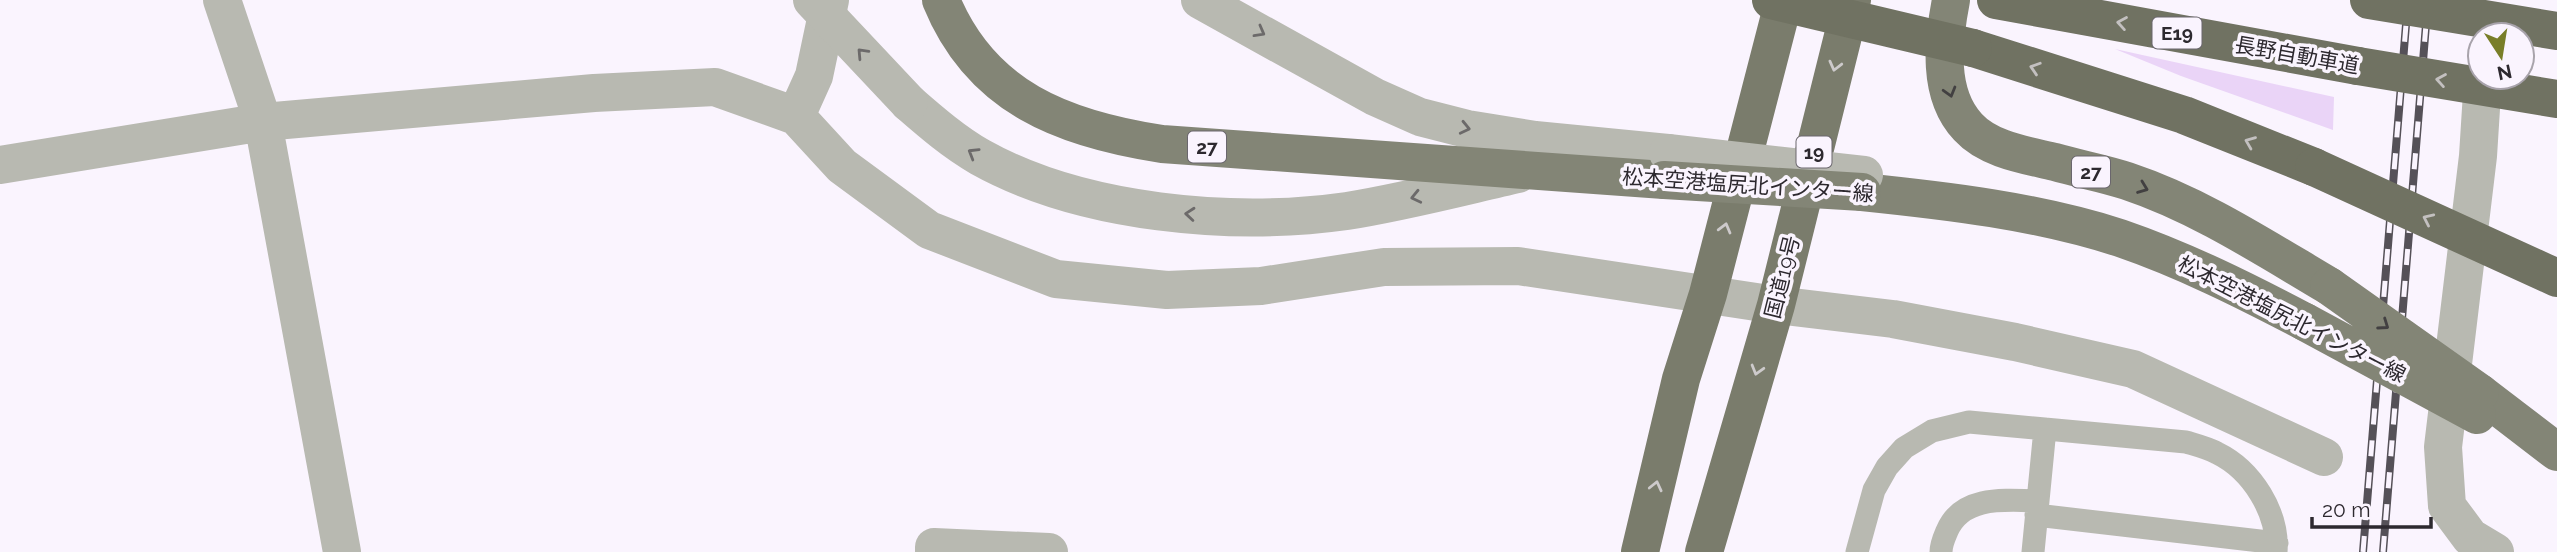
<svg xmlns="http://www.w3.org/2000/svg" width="2557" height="552" font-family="Raleway,'Noto Sans JP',sans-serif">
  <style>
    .green { fill: #ead4f7 }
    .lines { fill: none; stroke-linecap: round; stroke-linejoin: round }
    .service { stroke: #b8b9b1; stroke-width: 23 }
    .minor { stroke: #b8b9b1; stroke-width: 38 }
    .tertiary { stroke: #b8b9b1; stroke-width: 38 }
    .primary { stroke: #838576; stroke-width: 38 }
    .trunk { stroke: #7a7c6c; stroke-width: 38 }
    .motorway { stroke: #707262; stroke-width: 38 }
    .rail-casing { stroke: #555158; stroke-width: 8 }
    .rail { stroke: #faf4fe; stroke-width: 5; stroke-dasharray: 16; stroke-linecap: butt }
    .tertiary-bridge { stroke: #b8b9b1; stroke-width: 38 }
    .primary-bridge { stroke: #838576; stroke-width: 38 }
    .motorway-bridge { stroke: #707262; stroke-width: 38 }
    .oneway { stroke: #c3c0c0 }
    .oneway2 { stroke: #6c6a6a }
    .oneway3 { stroke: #cdcacb }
    .oneway4 { stroke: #424041 }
    .labels { text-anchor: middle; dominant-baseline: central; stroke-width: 7; stroke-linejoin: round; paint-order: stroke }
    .shield { fill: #faf4fe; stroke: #6a666d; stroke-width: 2 }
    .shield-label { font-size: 19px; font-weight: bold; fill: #2d292f }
    .street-label { font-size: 21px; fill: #2d292f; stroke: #faf4fe }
  </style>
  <rect width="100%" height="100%" fill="#faf4fe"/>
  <path class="green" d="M2115 49 2334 97 2333 130 2181 76Z"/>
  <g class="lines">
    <path class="service" d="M2036 515 2277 543
      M1857 552 1874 490 1887 467 1904 448 1932 431 1969 422 2186 442C2196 445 2208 448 2217 453 2252 470 2279 513 2276 552
      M1941 552C1941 544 1944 538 1947 531 1962 495 2006 500 2038 501
      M2033 552 2045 429"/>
    <path class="minor" d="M222 0 263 122 342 552
      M2483 77 2478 156 2443 447 2447 506 2470 537 2495 552
      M796 116 814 76 830 0
      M0 165 263 122 594 93 715 87 796 116 842 166 929 230 1056 279 1167 290 1261 286 1384 267 1518 266 1776 305 1893 319 2015 342 2133 369 2324 457
      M934 552V547L1049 552"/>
    <path class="tertiary" d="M1200 0 1375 97 1420 117 1467 129 1535 140 1668 153
      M909 103C932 123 954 142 980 157 1082 214 1233 227 1347 211 1404 202 1461 187 1518 174"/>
    <path class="primary" d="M941 0C981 98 1064 129 1162 144L1664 180
      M1951 0C1943 41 1937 94 1968 127 1989 150 2026 155 2055 162 2079 169 2103 173 2127 181 2199 205 2263 247 2329 286
      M1862 192C1949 201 2036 211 2120 238 2184 260 2244 290 2305 322
      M2480 393 2557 452"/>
    <path class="trunk" d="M1640 552 1681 379 1708 294 1784 0
      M1704 552 1776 305 1852 0"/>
    <path class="motorway" d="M1996 0 2358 66
      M1973 48 2184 115 2314 167"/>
    <g class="rail-casing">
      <path id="rail" d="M2363 552 2408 0
        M2383 552 2428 0"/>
    </g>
    <use href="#rail" class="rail"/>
    <path class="tertiary-bridge" d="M812 0 909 103
      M1668 153 1864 175"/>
    <path class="primary-bridge" d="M1664 180 1862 192
      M2329 286 2480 393
      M2305 322 2477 415"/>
    <path class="motorway-bridge" d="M1771 0 1973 48
      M2369 0 2557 31
      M2358 66 2557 99
      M2314 167 2557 278"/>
  </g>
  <defs><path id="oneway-chevron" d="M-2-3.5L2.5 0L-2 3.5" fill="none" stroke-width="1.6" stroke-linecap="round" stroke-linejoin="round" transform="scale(1.75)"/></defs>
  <g class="oneway">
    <use href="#oneway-chevron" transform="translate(2122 23) rotate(-170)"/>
    <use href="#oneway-chevron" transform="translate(2035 68) rotate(-162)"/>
    <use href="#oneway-chevron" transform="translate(2441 80) rotate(-170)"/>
    <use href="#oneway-chevron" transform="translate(2250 142) rotate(-158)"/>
    <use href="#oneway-chevron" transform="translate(2428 219) rotate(-155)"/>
  </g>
  <g class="oneway2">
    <use href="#oneway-chevron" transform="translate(1260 32) rotate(29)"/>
    <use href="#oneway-chevron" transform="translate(862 53) rotate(-133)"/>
    <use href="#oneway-chevron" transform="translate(1465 128) rotate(13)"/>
    <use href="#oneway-chevron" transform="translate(973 153) rotate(-149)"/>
    <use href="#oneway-chevron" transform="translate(1416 197) rotate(167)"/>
    <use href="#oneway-chevron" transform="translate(1190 214) rotate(-175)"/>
  </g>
  <g class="oneway3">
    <use href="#oneway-chevron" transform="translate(1835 66) rotate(104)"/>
    <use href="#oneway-chevron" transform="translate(1725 228) rotate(-75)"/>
    <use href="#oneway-chevron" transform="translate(1757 370) rotate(106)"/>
    <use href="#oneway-chevron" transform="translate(1656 486) rotate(-77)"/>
  </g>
  <g class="oneway4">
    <use href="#oneway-chevron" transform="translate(1950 92) rotate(74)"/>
    <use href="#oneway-chevron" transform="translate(2143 188) rotate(21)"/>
    <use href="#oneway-chevron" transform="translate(2384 325) rotate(35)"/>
  </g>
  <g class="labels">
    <g class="shield">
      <rect x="2152.5" y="17.5" width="49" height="31" rx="5"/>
      <rect x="1188" y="131.5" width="38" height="31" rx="5"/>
      <rect x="1796.5" y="136.5" width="35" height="31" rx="5"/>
      <rect x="2072" y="156.5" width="38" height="31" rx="5"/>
    </g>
    <g class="shield-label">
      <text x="2177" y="33">E19</text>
      <text x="1207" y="147">27</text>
      <text x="1814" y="152">19</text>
      <text x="2091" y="172">27</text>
    </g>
    <g class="street-label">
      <text transform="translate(2297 55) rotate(10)">長野自動車道</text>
      <text transform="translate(1748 185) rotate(4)">松本空港塩尻北インター線</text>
      <text transform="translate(1782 277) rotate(-76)">国道19号</text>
      <text transform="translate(2292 319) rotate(27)">松本空港塩尻北インター線</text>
    </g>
  </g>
  <g transform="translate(2501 56) rotate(168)"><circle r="33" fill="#faf4fe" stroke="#a8a3ab" stroke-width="2"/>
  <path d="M0-5L12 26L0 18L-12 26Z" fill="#797e28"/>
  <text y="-10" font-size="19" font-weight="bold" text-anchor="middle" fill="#2d292f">N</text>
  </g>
  <path d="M2312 517v10h119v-10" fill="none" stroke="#2d292f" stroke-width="3.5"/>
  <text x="2322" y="517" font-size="21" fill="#2d292f" stroke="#faf4fe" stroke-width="5" paint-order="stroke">20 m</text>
</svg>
